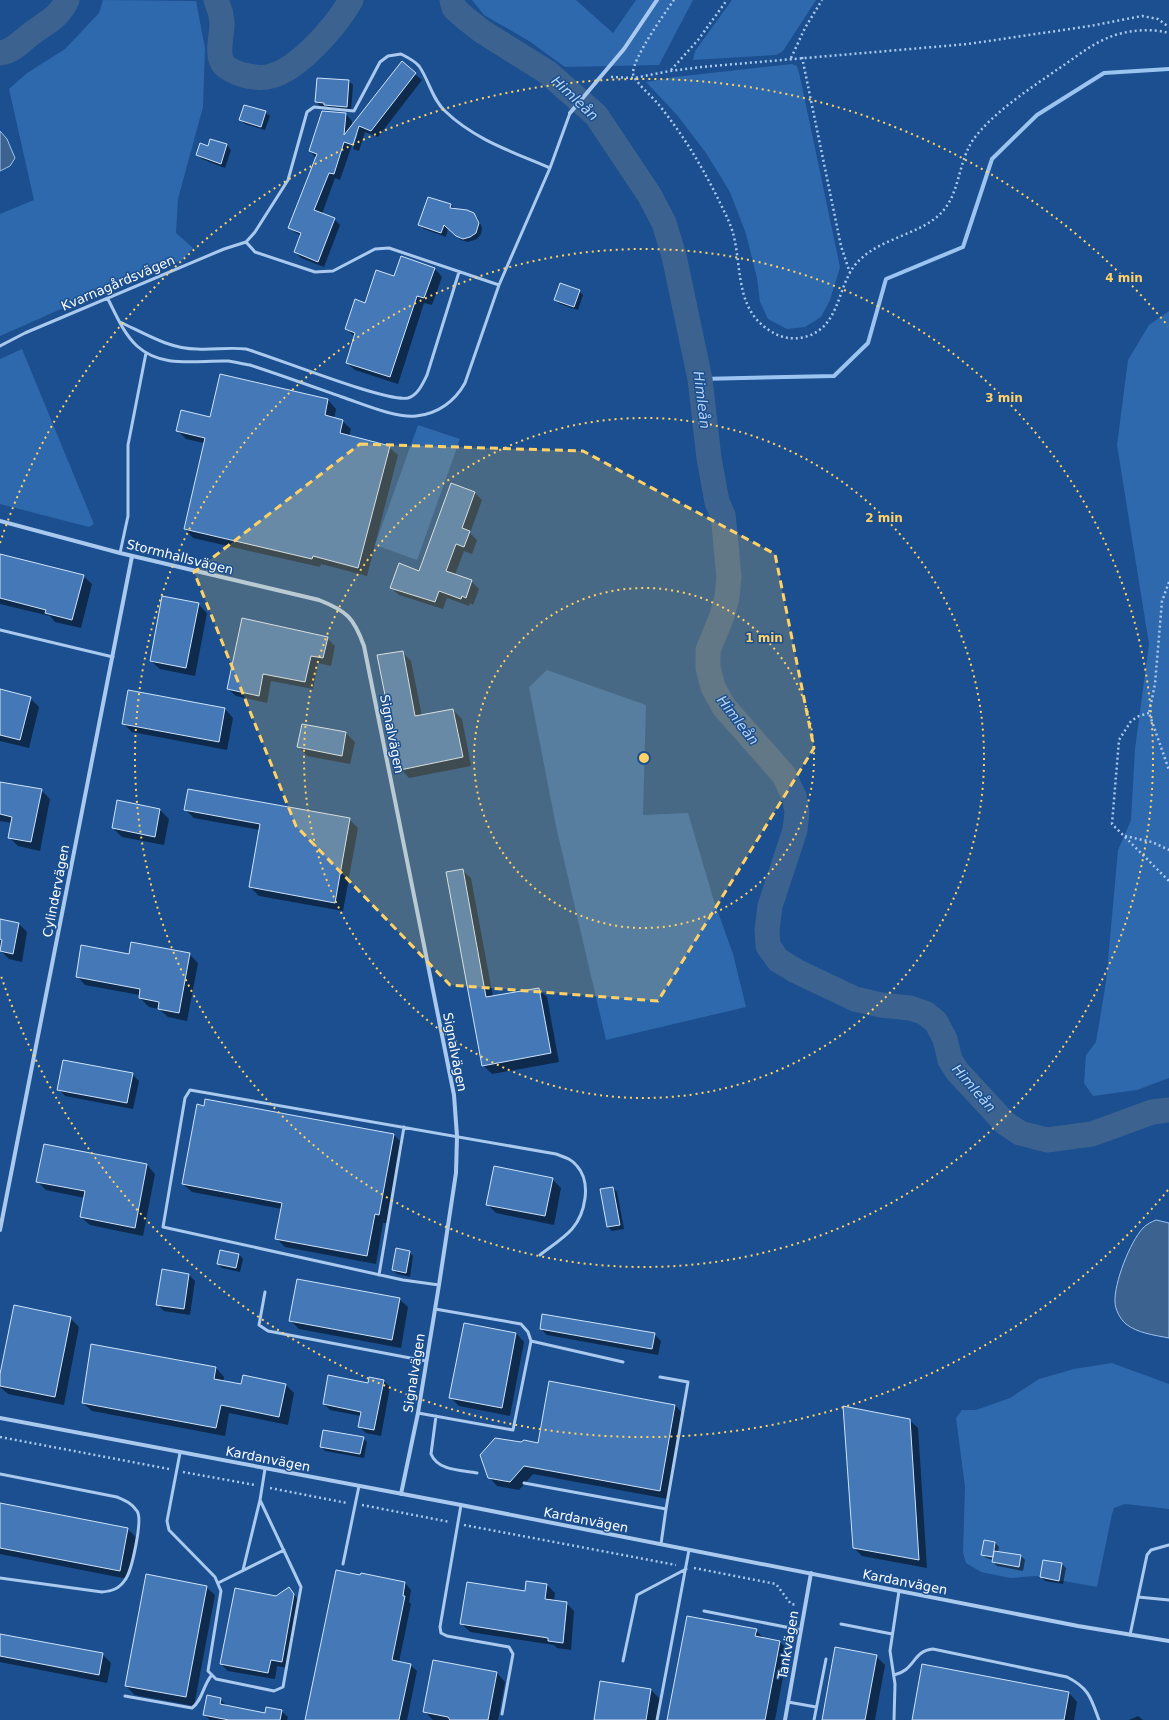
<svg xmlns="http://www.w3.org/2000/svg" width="1169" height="1720" font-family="'DejaVu Sans',sans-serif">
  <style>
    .green { fill: #2e69ad }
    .water { fill: #3c6290; stroke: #9cc4f0 }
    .shadow { fill: #0007 }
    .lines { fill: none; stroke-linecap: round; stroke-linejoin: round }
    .stream { stroke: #9cc4f0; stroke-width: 4 }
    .river { stroke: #3c6290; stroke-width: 25 }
    .building { fill: #4478b7; stroke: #cfe3fa }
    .path { stroke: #a9c9ee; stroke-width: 2.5; stroke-dasharray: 2 3; stroke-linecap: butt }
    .service { stroke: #a9c9ee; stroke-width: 3 }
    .minor { stroke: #a9c9ee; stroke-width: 4 }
    .marked { fill: #ffd166; fill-opacity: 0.2; stroke: #ffd166; stroke-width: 3; stroke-dasharray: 8 5; stroke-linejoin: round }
    .ring { fill: none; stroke: #ffd166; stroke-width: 2; stroke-dasharray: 2 4 }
    .labels { text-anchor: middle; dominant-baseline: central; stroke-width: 3; stroke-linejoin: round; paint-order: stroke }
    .street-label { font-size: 13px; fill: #fff; stroke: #1b4f8f }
    .water-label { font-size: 14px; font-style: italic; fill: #b5d3f5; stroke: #1b4f8f }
    .centre { fill: #ffd166; stroke: #1b4f8f; stroke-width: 2 }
    .ring-label { font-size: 12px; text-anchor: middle; font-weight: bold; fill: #ffd166; stroke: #1b4f8f; stroke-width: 3; stroke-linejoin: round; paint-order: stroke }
  </style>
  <rect width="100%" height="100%" fill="#1b4f8f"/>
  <path class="green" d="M103 0 196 1 205 48 203 107 178 199 176 233 193 248 182 260 104 290 0 336V214L34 200 9 89 27 73 65 49 99 13Z
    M472 0H576L613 33 636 0H693L659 65 565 67 529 41 484 15Z
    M732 0H816L783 51 776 55 693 60 695 51Z
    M792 64 797 66 800 77 840 267 830 300 821 317 805 327 787 329 768 319 760 302 757 278 746 234 730 192 706 153 677 115 646 82 675 77Z
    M1169 311V1078L1137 1090 1093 1096 1084 1083 1086 1055 1096 1042 1106 982 1118 850 1131 820 1135 749 1149 644 1117 445 1128 360 1149 325Z
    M22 349 94 524 89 527 0 504V359Z
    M418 425 460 439 417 560 375 545Z
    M547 670 646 705 643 815 688 813 714 901 733 954 746 1007 606 1040 556 826 529 687Z
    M1112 1363 1169 1384V1509L1125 1504 1114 1508 1112 1514 1097 1587 1036 1576 1010 1578 981 1572 966 1563 963 1553 965 1487 956 1418 962 1410H976L1010 1398 1039 1379 1074 1369Z"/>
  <path class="water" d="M0 131 7 139 15 158 10 166 0 171Z
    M1156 1220 1169 1223V1338C1154 1335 1137 1333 1126 1324 1120 1319 1115 1309 1115 1302 1114 1283 1130 1242 1143 1228 1147 1224 1151 1222 1156 1220Z"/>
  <path class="shadow" d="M402 63 422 80 378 137 365 132 359 151 353 149 358 133 355 136 340 180 335 178 322 214 334 219 340 225 324 267 301 258 295 252 301 236 289 228 316 158 310 151 346 114 352 121V127Z
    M349 81 353 85 351 111 329 109 326 106H320L316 101Z
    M265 112 270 116 265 130 245 124 240 120Z
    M211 140 227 145 231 150 225 168 202 159 198 155 209 147Z
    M451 205 455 209 473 214 478 218 482 228 481 234 477 239 468 242 461 240 448 228 446 237 424 229 419 225Z
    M435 269 442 277 432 305 424 303 398 384 355 370 347 363 355 337 346 329 366 304Z
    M579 291 583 295 578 310 560 304 555 300Z
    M328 400 336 409 334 419 342 421 351 429 349 436 389 447 398 455 367 576 321 564 320 567 193 538 185 529 204 443 186 439 178 431 210 418Z
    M474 492 482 500 470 533 477 540 472 554 464 551 455 575 471 581 479 589 473 605 470 603 469 606 447 598 443 609 399 595 391 588 420 572Z
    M0 555 83 576 92 584 81 628 55 622 50 616 0 604Z
    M198 604 207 613 195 676 160 669 151 661Z
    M327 638 335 646 331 666 318 663 313 689 271 681 267 703 236 696 228 689Z
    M402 652 411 661 422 716 453 710 462 719 471 766 409 778 401 769Z
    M0 690 30 698 39 707 29 748 0 741Z
    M225 709 233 718 227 750 132 732 123 723Z
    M346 733 355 742 350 764 307 756 299 747Z
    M0 782 41 790 50 799 40 851 18 846 9 837 12 823 0 821Z
    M118 802 160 810 169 819 164 845 122 837 113 828Z
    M185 809 349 819 358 828 343 911 259 896 250 887 260 830 194 818Z
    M462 870 471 878 493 997 538 989 547 997 559 1062 492 1074 483 1065Z
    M0 920 19 924 27 932 22 962 9 959 1 951Z
    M189 954 198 963 187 1021 168 1017 159 1009 149 1007 140 998V995L85 985 77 976 130 955Z
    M132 1074 139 1081 133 1109 65 1096 59 1089Z
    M206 1100 394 1135 403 1144 388 1223H383L376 1264 285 1247 276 1238 282 1209 192 1192 183 1184Z
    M44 1145 147 1165 155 1174 143 1236 90 1225 81 1217 85 1198 46 1190 37 1181Z
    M552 1179 561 1188 554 1225 496 1213 487 1204Z
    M612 1188 617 1192 624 1229 612 1231 608 1227Z
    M396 1249 409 1252 413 1256 410 1277 397 1274 393 1270Z
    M239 1254 243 1259 240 1272 222 1268 218 1264Z
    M189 1275 195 1281 190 1315 164 1311 157 1304Z
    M399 1299 408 1307 401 1348 299 1329 290 1320Z
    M70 1318 79 1327 64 1405 8 1394 0 1387V1379Z
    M541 1329 654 1334 661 1341 658 1355 547 1335Z
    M516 1333 524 1342 510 1416 459 1406 450 1397Z
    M92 1345 216 1368 224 1377 223 1382 242 1385H286L294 1393 288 1425 229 1413 225 1436 92 1411 83 1403Z
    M370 1378 384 1381 390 1387 381 1436 366 1433 359 1427 361 1416 330 1410 324 1404 369 1384Z
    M550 1382 675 1405 683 1414 668 1499 533 1474 519 1490 497 1486 489 1477 539 1444Z
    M909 1420 918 1428 927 1568 862 1556 854 1548Z
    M363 1438 367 1442 364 1458 325 1451 321 1447Z
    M0 1504 127 1529 136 1537 128 1579 0 1554Z
    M995 1543 999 1547 998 1552 1021 1556 1025 1560 1023 1571 997 1566 993 1562V1560L986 1558 982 1554Z
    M1044 1561 1062 1564 1066 1568 1063 1584 1045 1581 1041 1577Z
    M362 1574 405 1583 411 1590 409 1602 411 1604 399 1662 410 1665 417 1671 407 1720H306Z
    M527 1582 547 1585 555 1593 554 1601 566 1603 574 1611 571 1650 557 1648 554 1645 470 1632 462 1624 525 1592Z
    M206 1587 215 1595 194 1706 135 1695 126 1686Z
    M289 1588 300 1602 288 1668 277 1666 275 1679 228 1671 221 1664 276 1597Z
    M756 1630 764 1639 780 1642 788 1650 775 1720H668Z
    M0 1635 102 1654 111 1663 107 1683 0 1662Z
    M876 1656 885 1665 875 1720H823Z
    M497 1673 505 1682 498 1720H433L425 1712Z
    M651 1690 660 1699 656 1720H595Z
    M1069 1693 1077 1702 1074 1720H913Z
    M220 1699 227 1706 266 1714 281 1711 288 1717 287 1720H210L204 1715Z
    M1138 1716 1143 1720H1129Z"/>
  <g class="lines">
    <path class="stream" d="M700 379 834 376 868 343 886 279 963 247 992 159 1037 115 1104 73 1169 69"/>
    <path class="river" d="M216 0C219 7 221 13 222 21 223 34 215 54 224 65 229 70 237 73 243 75 252 77 262 79 271 76 299 69 337 25 351 0
      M452 0 454 8 465 18 483 32 547 72 596 115 650 196 664 223 674 256 700 379 709 458 717 502 723 515 724 524 729 577 727 597 722 616 708 650V668L713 687 724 707 784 775 794 796 797 812 795 830 770 906 767 930 768 946 778 960 796 971 855 999 881 1005 910 1008 925 1013 936 1022 945 1039 950 1060 957 1071 1005 1123 1020 1133 1047 1140 1092 1134 1152 1112 1169 1110
      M0 53C14 51 20 42 31 34 45 23 59 18 67 0"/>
  </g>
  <path class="building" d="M402 61 416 73 371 131 359 126 353 145 344 142 334 174 329 173 314 210 335 218 318 262 294 252 301 233 288 228 317 154 309 151 322 111 346 113 344 135Z
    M317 78 349 80 347 107 324 105V103L315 102Z
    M244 105 266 111 261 127 239 120Z
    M210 139 227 144 221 164 196 155 200 143 208 146Z
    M428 197 451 204 450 208 467 210 474 213 479 223 476 233 470 237 463 239 456 236 444 225 441 233 418 225Z
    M401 256 435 268 424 298 417 296 390 377 346 363 355 333 345 329 355 299 365 303 376 270 394 276Z
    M560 283 580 290 574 307 554 300Z
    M220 374 328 399 325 415 343 420 340 433 390 446 358 568 313 556 312 559 184 529 205 438 176 431 181 410 210 417Z
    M451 483 475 492 462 528 470 531 464 547 456 544 446 571 472 580 466 598 462 596 461 599 439 591 435 602 390 588 399 563 419 571Z
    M0 554 84 575 72 620 45 613 46 610 0 598Z
    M162 596 199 603 186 668 150 661Z
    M242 618 328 637 323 658 311 656 305 682 263 674 259 696 227 689Z
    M403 651 415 716 453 709 463 757 400 770 377 655Z
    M0 689 31 697 20 740 0 735Z
    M128 690 225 708 219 742 122 724Z
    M302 724 346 732 342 756 297 747Z
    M0 782 42 789 31 842 8 838 12 817 0 814Z
    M188 789 350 818 335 903 249 887 260 824 184 810Z
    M117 800 160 809 155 837 112 828Z
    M463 869 486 997 539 988 551 1053 482 1066 446 872Z
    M0 919 19 923 13 954 0 951 2 940 0 939Z
    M131 942 190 953 179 1013 158 1009 159 1002 139 998 140 989 76 977 81 945 129 954Z
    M63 1060 133 1073 127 1103 57 1090Z
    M205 1099 394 1134 379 1215 375 1214 367 1256 275 1239 282 1203 182 1184 197 1104 204 1106Z
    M44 1144 147 1164 135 1228 80 1217 85 1191 36 1182Z
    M494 1166 553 1178 545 1216 486 1205Z
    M613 1187 620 1225 607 1227 600 1189Z
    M396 1248 410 1251 406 1273 392 1270Z
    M220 1250 239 1254 236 1268 217 1264Z
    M162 1269 189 1274 184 1309 156 1305Z
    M297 1279 400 1298 392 1340 289 1321Z
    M14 1305 71 1317 55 1397 0 1386V1374Z
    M542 1314 655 1333 652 1349 540 1329Z
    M464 1323 516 1333 502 1408 449 1398Z
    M91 1344 216 1367 214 1379 241 1384 243 1375 286 1384 279 1417 221 1405 216 1428 82 1403Z
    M328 1375 368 1383 369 1377 384 1380 374 1430 358 1427 361 1412 323 1404Z
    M549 1381 675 1405 660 1491 524 1466 510 1482 488 1478 480 1455 495 1438 521 1442 524 1440 538 1443Z
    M843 1406 910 1419 919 1560 853 1548Z
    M323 1430 364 1437 360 1454 320 1447Z
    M0 1503 128 1528 120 1571 0 1548Z
    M984 1540 995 1542 993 1557 981 1555Z
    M994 1551 1021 1555 1019 1567 992 1562Z
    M1043 1560 1062 1563 1059 1581 1040 1577Z
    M336 1570 360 1575 361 1573 405 1582 403 1596H405L392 1660 411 1664 399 1720H305Z
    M146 1574 207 1586 186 1697 125 1686Z
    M526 1581 547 1584 545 1599 567 1602 563 1643 548 1641V1638L460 1624 467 1582 525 1591Z
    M289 1587 294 1594 282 1662 271 1660 268 1673 220 1664 235 1588 276 1596Z
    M687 1616 757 1629 755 1636 780 1641 765 1720H667Z
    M0 1634 103 1653 99 1675 0 1656Z
    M835 1647 877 1655 865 1720H822Z
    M433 1660 497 1672 488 1720H450L448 1717 423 1712Z
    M922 1664 1069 1692 1064 1720H912Z
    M600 1681 651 1689 646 1720H594Z
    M207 1695 221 1698 220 1704 265 1713 266 1707 282 1710 280 1720H229L203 1715Z"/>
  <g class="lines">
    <path class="path" d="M674 0C664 14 633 58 633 73 633 81 653 97 659 105 685 137 706 173 724 211 728 219 732 228 734 237 742 272 736 311 772 332 783 339 796 340 808 336 840 325 837 288 855 265 878 237 920 236 942 212 960 193 958 162 973 140 992 113 1031 88 1058 69 1075 58 1091 44 1110 37 1127 30 1151 28 1169 33
      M802 57 841 246 850 273
      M791 58 805 28 822 0
      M671 70 698 40 727 0
      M611 77 634 78 670 71 701 67 968 44 1090 26 1142 16 1158 19 1169 27
      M1169 582 1162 601 1155 684 1149 713 1169 770
      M1149 713 1139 716 1131 721 1119 740 1112 824 1169 881
      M1125 836 1152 842 1169 850
      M0 1437 169 1469
      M183 1472 255 1485
      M270 1488 347 1503
      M362 1505 450 1522
      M464 1525 676 1565
      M694 1568 776 1584 791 1604 797 1605"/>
    <path class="service" d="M246 242 255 232 288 180 307 112 314 107 354 111 380 62 388 56 401 54C407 57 415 61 419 66 429 80 432 99 445 111 475 140 513 152 550 168
      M108 299C116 315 124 334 137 346 162 369 198 360 228 361 235 362 243 364 250 365 281 375 311 386 342 397 363 404 395 418 416 416 438 414 455 401 465 383L499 285 550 168 570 113
      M120 322C144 333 169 349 197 349 214 350 229 347 246 349 274 357 387 403 408 398 418 395 423 383 427 375L459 272
      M0 346 25 333 224 249 246 242 255 252 315 272 333 271 375 249 389 248 499 285
      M120 553 128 516V445L146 353
      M0 630 113 657
      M379 1275 404 1127
      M439 1285 403 1280 163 1227 185 1098 190 1090 556 1154C564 1157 572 1159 577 1166 592 1183 585 1214 572 1229 563 1239 550 1247 540 1255
      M265 1292 259 1325 268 1331 426 1361
      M531 1341 623 1362
      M660 1377 688 1382 666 1509
      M418 1413 513 1430 531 1341 528 1332 521 1324 435 1309
      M436 1416 431 1454C438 1471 461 1470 477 1473
      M180 1453 167 1521 169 1530 215 1577 221 1591 208 1671 216 1679 274 1691 283 1687 301 1587 260 1500 265 1469
      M0 1474 117 1497C124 1500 132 1503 137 1511 143 1519 132 1571 125 1580 119 1589 112 1591 102 1592L0 1578
      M524 1483 666 1509 661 1544
      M461 1505 440 1627 441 1633 447 1636 509 1647 513 1654 502 1714
      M343 1564 359 1486
      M243 1570 260 1500
      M218 1583 284 1550
      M1138 1597 1169 1600
      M704 1611 801 1630
      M841 1624 892 1634
      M1130 1635 1147 1555 1151 1550 1169 1545
      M623 1661 637 1595 686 1569
      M894 1675C916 1670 912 1651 933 1649L1067 1677C1089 1688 1091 1698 1099 1720
      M125 1696 192 1708C202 1701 203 1686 211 1676
      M788 1702 816 1707
      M657 1720 689 1550
      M814 1720 826 1659
      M894 1720 895 1684 890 1651 899 1591"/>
    <path class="minor" d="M570 113 624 49 657 0
      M0 521 120 553 319 600C347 611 354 618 364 646L454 1095 457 1136 456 1173 439 1285 418 1413 401 1494
      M0 1230 132 556
      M0 1418 461 1505 1078 1626 1169 1641
      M785 1720 811 1573"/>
  </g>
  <path class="marked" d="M360 444 583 451 775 554 814 748 658 1001 450 985 296 826 194 572Z"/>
  <g class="ring">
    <circle cx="644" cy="758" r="170"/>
    <circle cx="644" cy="758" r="340"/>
    <circle cx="644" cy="758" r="509"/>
    <path d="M1168 1190A679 679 0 0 1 0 973M0 543A679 679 0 0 1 1168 326"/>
  </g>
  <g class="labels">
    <g class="street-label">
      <text transform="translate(118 283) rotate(-23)">Kvarnagårdsvägen</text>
      <text transform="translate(180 557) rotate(14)">Stormhallsvägen</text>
      <text transform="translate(392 734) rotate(79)">Signalvägen</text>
      <text transform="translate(56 891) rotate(-79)">Cylindervägen</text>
      <text transform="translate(455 1052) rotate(79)">Signalvägen</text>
      <text transform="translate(414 1373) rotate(-81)">Signalvägen</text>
      <text transform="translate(268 1459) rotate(11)">Kardanvägen</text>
      <text transform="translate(586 1520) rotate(11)">Kardanvägen</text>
      <text transform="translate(905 1582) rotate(11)">Kardanvägen</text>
      <text transform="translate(788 1645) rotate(-80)">Tankvägen</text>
    </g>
    <g class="water-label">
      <text transform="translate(575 98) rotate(43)">Himleån</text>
      <text transform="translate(702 400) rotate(83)">Himleån</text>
      <text transform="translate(738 720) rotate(52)">Himleån</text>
      <text transform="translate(974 1088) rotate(49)">Himleån</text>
    </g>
  </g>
  <circle cx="644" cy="758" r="6" class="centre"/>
  <g class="ring-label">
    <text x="1124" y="282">4 min</text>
    <text x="1004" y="402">3 min</text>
    <text x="884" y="522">2 min</text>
    <text x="764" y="642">1 min</text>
  </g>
</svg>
